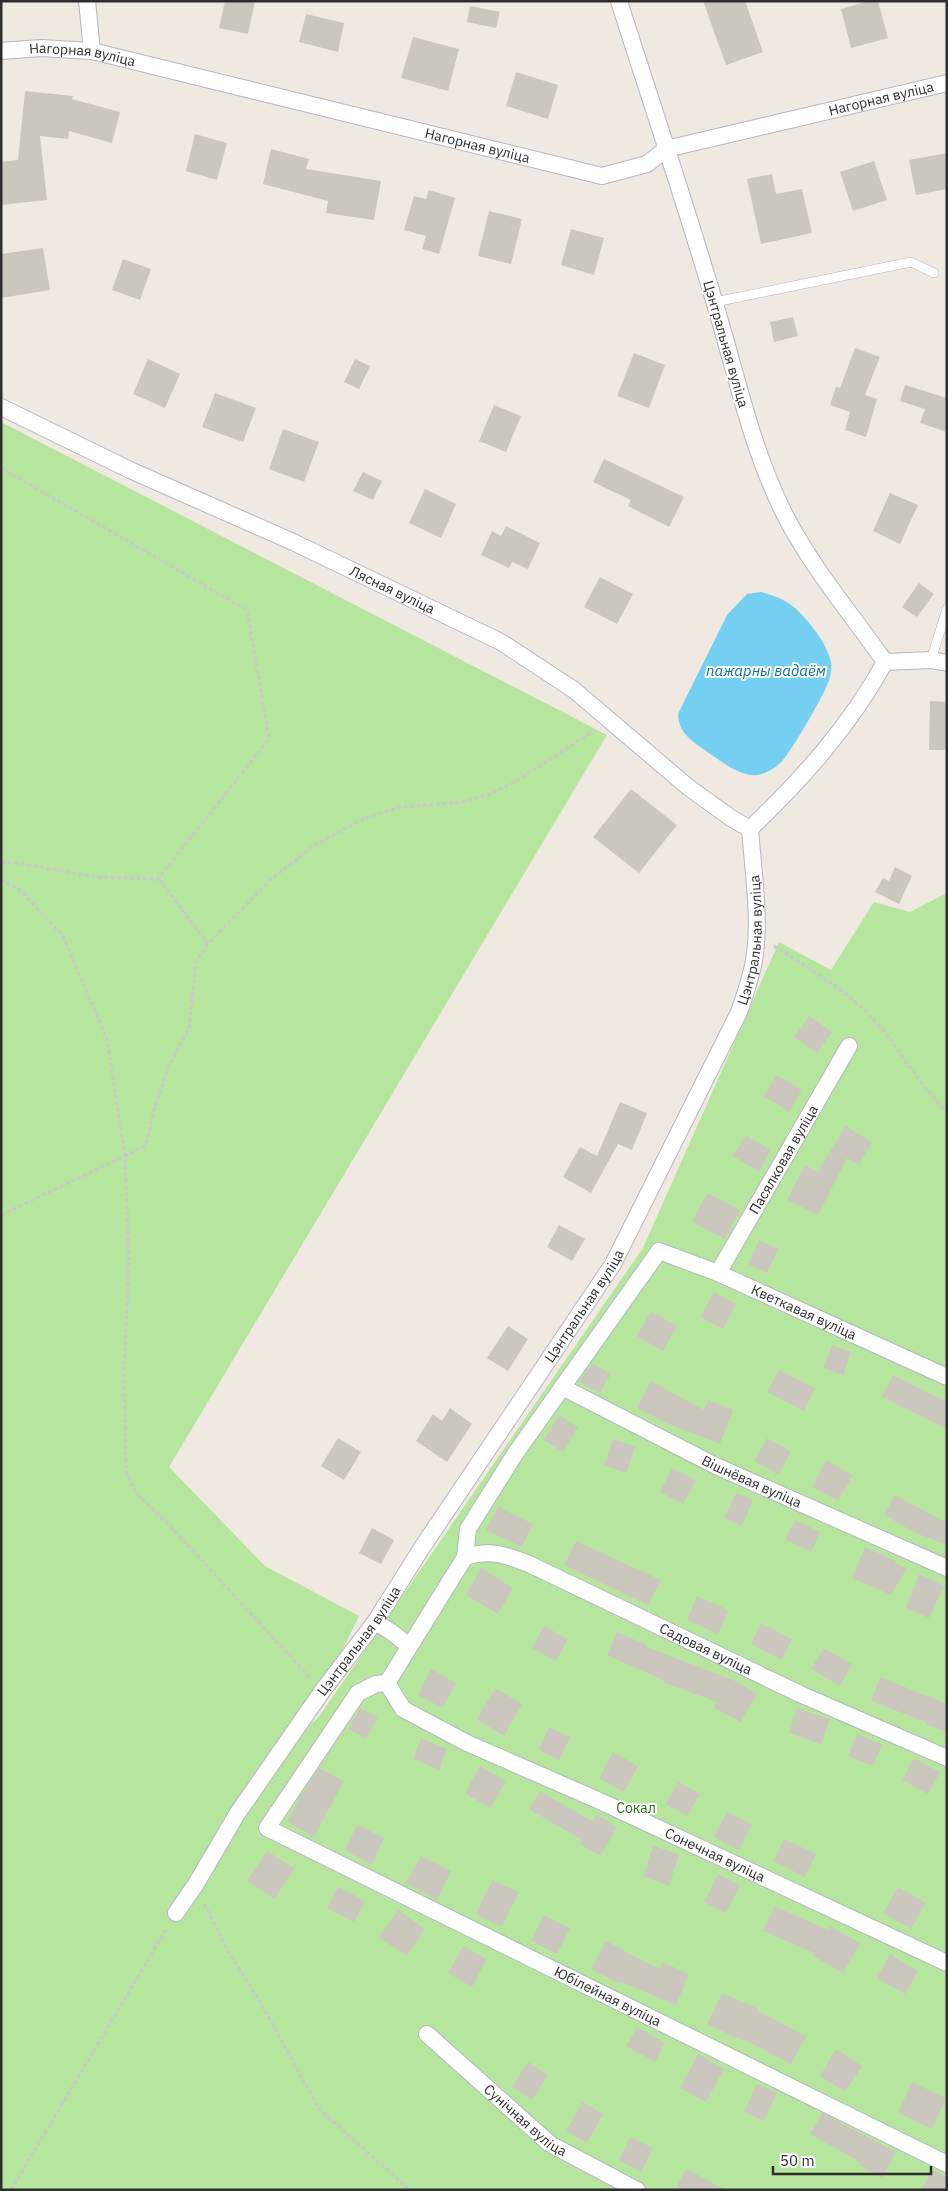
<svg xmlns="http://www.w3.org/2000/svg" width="948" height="2191" font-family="'IBM Plex Sans',sans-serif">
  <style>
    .green { fill: #b6e59e }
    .water { fill: #75cff0 }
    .building { fill: #cbc7bf }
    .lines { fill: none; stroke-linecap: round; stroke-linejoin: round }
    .lane-casing { stroke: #b4b7c1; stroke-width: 10 }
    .street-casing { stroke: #b4b7c1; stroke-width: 18 }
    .path { stroke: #c9c9c9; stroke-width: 3; stroke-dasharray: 4 2.5; stroke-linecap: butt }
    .lane { stroke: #fff; stroke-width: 9 }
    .street { stroke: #fff; stroke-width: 16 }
    .labels { text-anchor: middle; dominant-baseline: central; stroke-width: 4; stroke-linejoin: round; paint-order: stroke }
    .street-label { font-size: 14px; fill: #2e2e2e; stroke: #fff }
    .park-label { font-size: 14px; fill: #2c6e1b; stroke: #fff }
    .water-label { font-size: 15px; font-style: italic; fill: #0d6fa3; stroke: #fff }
  </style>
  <rect width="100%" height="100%" fill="#efe9e1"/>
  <path class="green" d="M1 422 607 735 169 1467 265 1566 359 1616 303 1730 318 1718 643 1248 779 942 831 970 874 902 910 912 947 893V2190H1Z"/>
  <path class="water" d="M761 592C773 595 786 600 795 608 809 621 827 643 831 662 832 666 831 673 830 677 827 691 793 748 783 760 777 767 766 774 757 775 741 777 722 762 709 753 694 742 679 735 678 714L727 615 747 594Z"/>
  <path class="building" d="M225 1H255L248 34 219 28Z
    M703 1H745L763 52 726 65Z
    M869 1H878L888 38 851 48 841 9Z
    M470 6 500 12 496 28 467 22Z
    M306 14 344 23 338 52 299 42Z
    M413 37 459 49 448 91 401 78Z
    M516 72 558 85 548 119 506 106Z
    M25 91 73 96 72 99 120 112 112 143 69 131 68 139 40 136 47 200 1 205V162L18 160Z
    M195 134 227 143 217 180 186 171Z
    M271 149 309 159 306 169 381 181 374 220 326 213 328 201 263 184Z
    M947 153V189L916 195 909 160Z
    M874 161 887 200 853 211 840 172Z
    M772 174 776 194 802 189 812 233 761 244 747 179Z
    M429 190 455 198 439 254 422 249 426 236 404 230 414 196 426 199Z
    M489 211 522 219 511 264 478 256Z
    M571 229 604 238 594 275 561 265Z
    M43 248 50 290 1 298V254Z
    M123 259 151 269 140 300 112 290Z
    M793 317 798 336 774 342 770 322Z
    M855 348 880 357 865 395 877 399 866 437 845 430 850 412 830 405 836 387 840 388Z
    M634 353 665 365 649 408 617 396Z
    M148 359 180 374 165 408 133 394Z
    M355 359 370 366 359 389 344 382Z
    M905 385 947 398V432L920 423 925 409 900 401Z
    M215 393 256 408 243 442 202 427Z
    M494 405 521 416 506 452 479 441Z
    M283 429 319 442 304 482 269 469Z
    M604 459 684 497 669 527 628 506 631 500 593 482Z
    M363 472 382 481 373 500 353 491Z
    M425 489 456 504 441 538 409 523Z
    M890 493 918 505 900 544 873 531Z
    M506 526 540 543 528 569 512 562 509 568 481 555 492 531 501 536Z
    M600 577 633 594 617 624 584 607Z
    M919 583 934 594 917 617 902 607Z
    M930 701 947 702V750H929Z
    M631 789 677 825 639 873 593 837Z
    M895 867 912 876 899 904 875 892 883 878 889 881Z
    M809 1016 832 1032 817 1053 794 1037Z
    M777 1075 802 1090 789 1112 764 1096Z
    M620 1102 647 1113 632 1150 618 1144 591 1193 563 1177 580 1147 597 1156Z
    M845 1126 872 1142 859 1165 847 1158 818 1215 787 1200 805 1165 818 1172Z
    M746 1135 771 1150 759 1172 733 1156Z
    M707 1193 740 1210 725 1239 692 1222Z
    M559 1225 585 1239 572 1261 547 1247Z
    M759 1240 778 1249 767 1273 748 1264Z
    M714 1292 736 1304 723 1329 700 1317Z
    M651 1311 677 1326 663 1351 637 1336Z
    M508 1326 528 1339 508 1371 487 1358Z
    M832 1345 851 1352 843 1375 823 1368Z
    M592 1363 611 1374 600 1393 579 1381Z
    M779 1370 815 1388 804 1411 767 1392Z
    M893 1375 947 1402V1429L882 1397Z
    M651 1381 704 1410 708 1400 733 1410 720 1444 668 1424 637 1408Z
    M450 1408 472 1424 447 1462 416 1441 433 1414 442 1421Z
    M559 1415 578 1427 563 1452 544 1440Z
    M338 1438 361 1452 344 1480 321 1466Z
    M767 1438 791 1451 779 1474 754 1461Z
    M613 1439 635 1447 626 1473 604 1465Z
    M826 1460 853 1475 838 1501 812 1487Z
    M672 1468 696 1480 683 1504 660 1492Z
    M736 1493 753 1500 742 1526 724 1518Z
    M895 1495 947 1523V1545L916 1533 884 1515Z
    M498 1507 533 1524 522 1547 486 1530Z
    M795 1520 820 1532 811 1552 785 1539Z
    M372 1528 394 1540 381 1564 359 1553Z
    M576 1541 661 1580 648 1605 564 1565Z
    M865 1547 896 1561 895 1563 907 1568 891 1595 852 1578Z
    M481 1568 513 1588 498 1614 466 1595Z
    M919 1574 944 1586 929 1618 906 1608Z
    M697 1596 728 1610 718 1634 687 1620Z
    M761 1623 792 1639 782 1660 751 1644Z
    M544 1626 568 1639 556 1661 532 1648Z
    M617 1632 647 1645 646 1647 733 1680 757 1693 741 1722 714 1708 717 1702 663 1682V1680L607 1655Z
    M823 1648 852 1664 840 1686 811 1669Z
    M431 1669 456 1683 443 1708 418 1695Z
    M880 1677 947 1704V1732L925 1724 926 1722 871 1701Z
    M495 1688 522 1704 504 1736 477 1719Z
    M360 1708 378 1717 366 1738 348 1729Z
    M797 1708 830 1719 821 1744 789 1733Z
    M549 1727 570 1737 559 1760 539 1750Z
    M857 1734 882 1744 873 1766 848 1756Z
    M421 1738 447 1749 439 1770 413 1759Z
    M613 1752 638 1766 624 1792 599 1778Z
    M914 1758 940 1772 928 1794 902 1780Z
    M480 1766 506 1781 490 1808 465 1793Z
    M319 1768 344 1781 314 1837 287 1822 300 1797Z
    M679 1782 700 1794 687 1816 666 1804Z
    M540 1791 592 1821 596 1814 617 1827 601 1856 579 1844 582 1840 529 1809Z
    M727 1812 752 1824 739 1850 714 1837Z
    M357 1825 384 1838 372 1865 345 1850Z
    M784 1839 816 1854 805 1877 773 1861Z
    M653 1846 679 1854 669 1886 643 1876Z
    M267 1851 294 1868 275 1899 247 1881Z
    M421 1856 451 1871 437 1899 406 1883Z
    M718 1874 740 1885 726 1913 704 1902Z
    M492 1880 519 1892 502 1927 476 1914Z
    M338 1887 365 1901 354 1922 327 1908Z
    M898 1887 926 1903 911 1929 883 1913Z
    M774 1906 828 1930 830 1926 860 1943 843 1973 813 1956 814 1953 763 1931Z
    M398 1910 425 1929 407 1956 379 1938Z
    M544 1915 570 1928 557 1954 531 1941Z
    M606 1941 659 1969 662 1962 689 1974 676 2005 621 1982 620 1984 591 1969Z
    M463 1946 487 1959 472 1987 448 1973Z
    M890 1954 918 1971 905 1994 877 1978Z
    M722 1993 758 2009V2011L806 2036 791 2064 745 2040 744 2041 707 2024Z
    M637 2027 665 2043 655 2062 626 2046Z
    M836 2049 862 2066 845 2092 820 2076Z
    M698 2054 724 2069 706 2102 680 2088Z
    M528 2062 548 2075 532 2100 512 2087Z
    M912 2082 946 2098 932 2129 898 2113Z
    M757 2084 777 2093 764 2121 744 2112Z
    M583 2102 603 2114 587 2143 566 2131Z
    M822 2113 896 2152 882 2178 859 2165 860 2162 810 2134Z
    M630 2137 653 2148 641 2172 619 2160Z
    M686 2169 726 2190H675Z
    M933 2170 947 2178V2190H921Z"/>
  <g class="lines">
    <g class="lane-casing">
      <path id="lane" d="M715 302 911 262 934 273
        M931 660 947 609"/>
    </g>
    <g class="street-casing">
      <g id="street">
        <path d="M87 1 92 51"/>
        <path id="s1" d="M1 51 41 48 92 51 602 176 647 164 666 149 947 83"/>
        <path id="s2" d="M1 407 130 470 293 542 501 642 574 690 688 787 731 818 750 829"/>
        <path d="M885 662 931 660 947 663"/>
        <path id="s3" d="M718 1273 849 1046"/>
        <path id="s4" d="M562 1387 716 1466 947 1568"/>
        <path id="s5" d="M465 1557C491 1549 505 1555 529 1564L800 1694 947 1758"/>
        <path d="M375 1622 390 1631 408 1645"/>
        <path id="s6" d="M387 1683 376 1684 358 1693 267 1828 947 2164"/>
        <path id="s7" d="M387 1683 465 1557 468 1529 515 1454 659 1251 718 1273 947 1377"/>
        <path id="s8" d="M387 1683 403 1709 467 1743 602 1802 947 1963"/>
        <path id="s9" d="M176 1913 196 1884 237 1814 323 1690 375 1622 423 1546 613 1264 739 1012C745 995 751 978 754 960 761 921 753 870 750 829 802 779 850 726 885 662 852 615 814 570 787 519 752 452 737 376 715 304 685 202 651 102 619 1"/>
        <path id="s10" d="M427 2034 550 2144 637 2190"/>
      </g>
    </g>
    <path class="path" d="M1 468 247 610 269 739 158 879 96 877 17 863 1 862
      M1 879 21 891 63 936 107 1039 125 1156 129 1262 124 1373 126 1471 136 1493 170 1526 311 1679
      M159 879 208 944
      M774 946C813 971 853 994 883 1030 905 1057 921 1088 947 1111
      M1 1215 125 1156 146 1145 154 1110 169 1066 189 1028 196 962 208 944 270 880 315 845 365 818 401 807 462 802 490 794 513 783 594 731
      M204 1904 228 1951 259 2000 320 2110 410 2190
      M11 2190 167 1928"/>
    <use href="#lane" class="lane"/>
    <use href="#street" class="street"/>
  </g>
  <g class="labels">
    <g class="street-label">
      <text stroke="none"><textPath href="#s1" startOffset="82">Нагорная вуліца</textPath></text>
      <text stroke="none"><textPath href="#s1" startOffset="908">Нагорная вуліца</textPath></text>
      <text stroke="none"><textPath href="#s1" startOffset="488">Нагорная вуліца</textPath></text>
      <text transform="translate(726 344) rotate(74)">Цэнтральная вуліца</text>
      <text stroke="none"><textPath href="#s2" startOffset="432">Лясная вуліца</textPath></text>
      <text stroke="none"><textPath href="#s9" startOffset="1138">Цэнтральная вуліца</textPath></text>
      <text stroke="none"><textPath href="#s3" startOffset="131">Пасялковая вуліца</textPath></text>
      <text stroke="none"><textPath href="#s9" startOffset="732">Цэнтральная вуліца</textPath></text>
      <text stroke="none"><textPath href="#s7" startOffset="671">Кветкавая вуліца</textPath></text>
      <text stroke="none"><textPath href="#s4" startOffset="212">Вішнёвая вуліца</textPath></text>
      <text stroke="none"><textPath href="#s9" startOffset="328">Цэнтральная вуліца</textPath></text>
      <text stroke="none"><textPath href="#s5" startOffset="262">Садовая вуліца</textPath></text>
      <text stroke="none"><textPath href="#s8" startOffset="375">Сонечная вуліца</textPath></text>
      <text stroke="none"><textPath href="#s6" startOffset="574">Юбілейная вуліца</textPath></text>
      <text stroke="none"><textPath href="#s10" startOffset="131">Сунічная вуліца</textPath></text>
    </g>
    <g class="park-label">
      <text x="636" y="1808">Сокал</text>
    </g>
    <g class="water-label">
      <text x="766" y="670">пажарны вадаём</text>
    </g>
  </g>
  <rect width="948" height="2191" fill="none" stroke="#2e2e2e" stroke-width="5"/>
  <path d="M773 2166v8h158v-8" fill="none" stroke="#2e2e2e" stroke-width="2.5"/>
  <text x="780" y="2166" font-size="15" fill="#2e2e2e" stroke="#ffffff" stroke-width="4" paint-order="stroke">50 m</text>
</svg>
